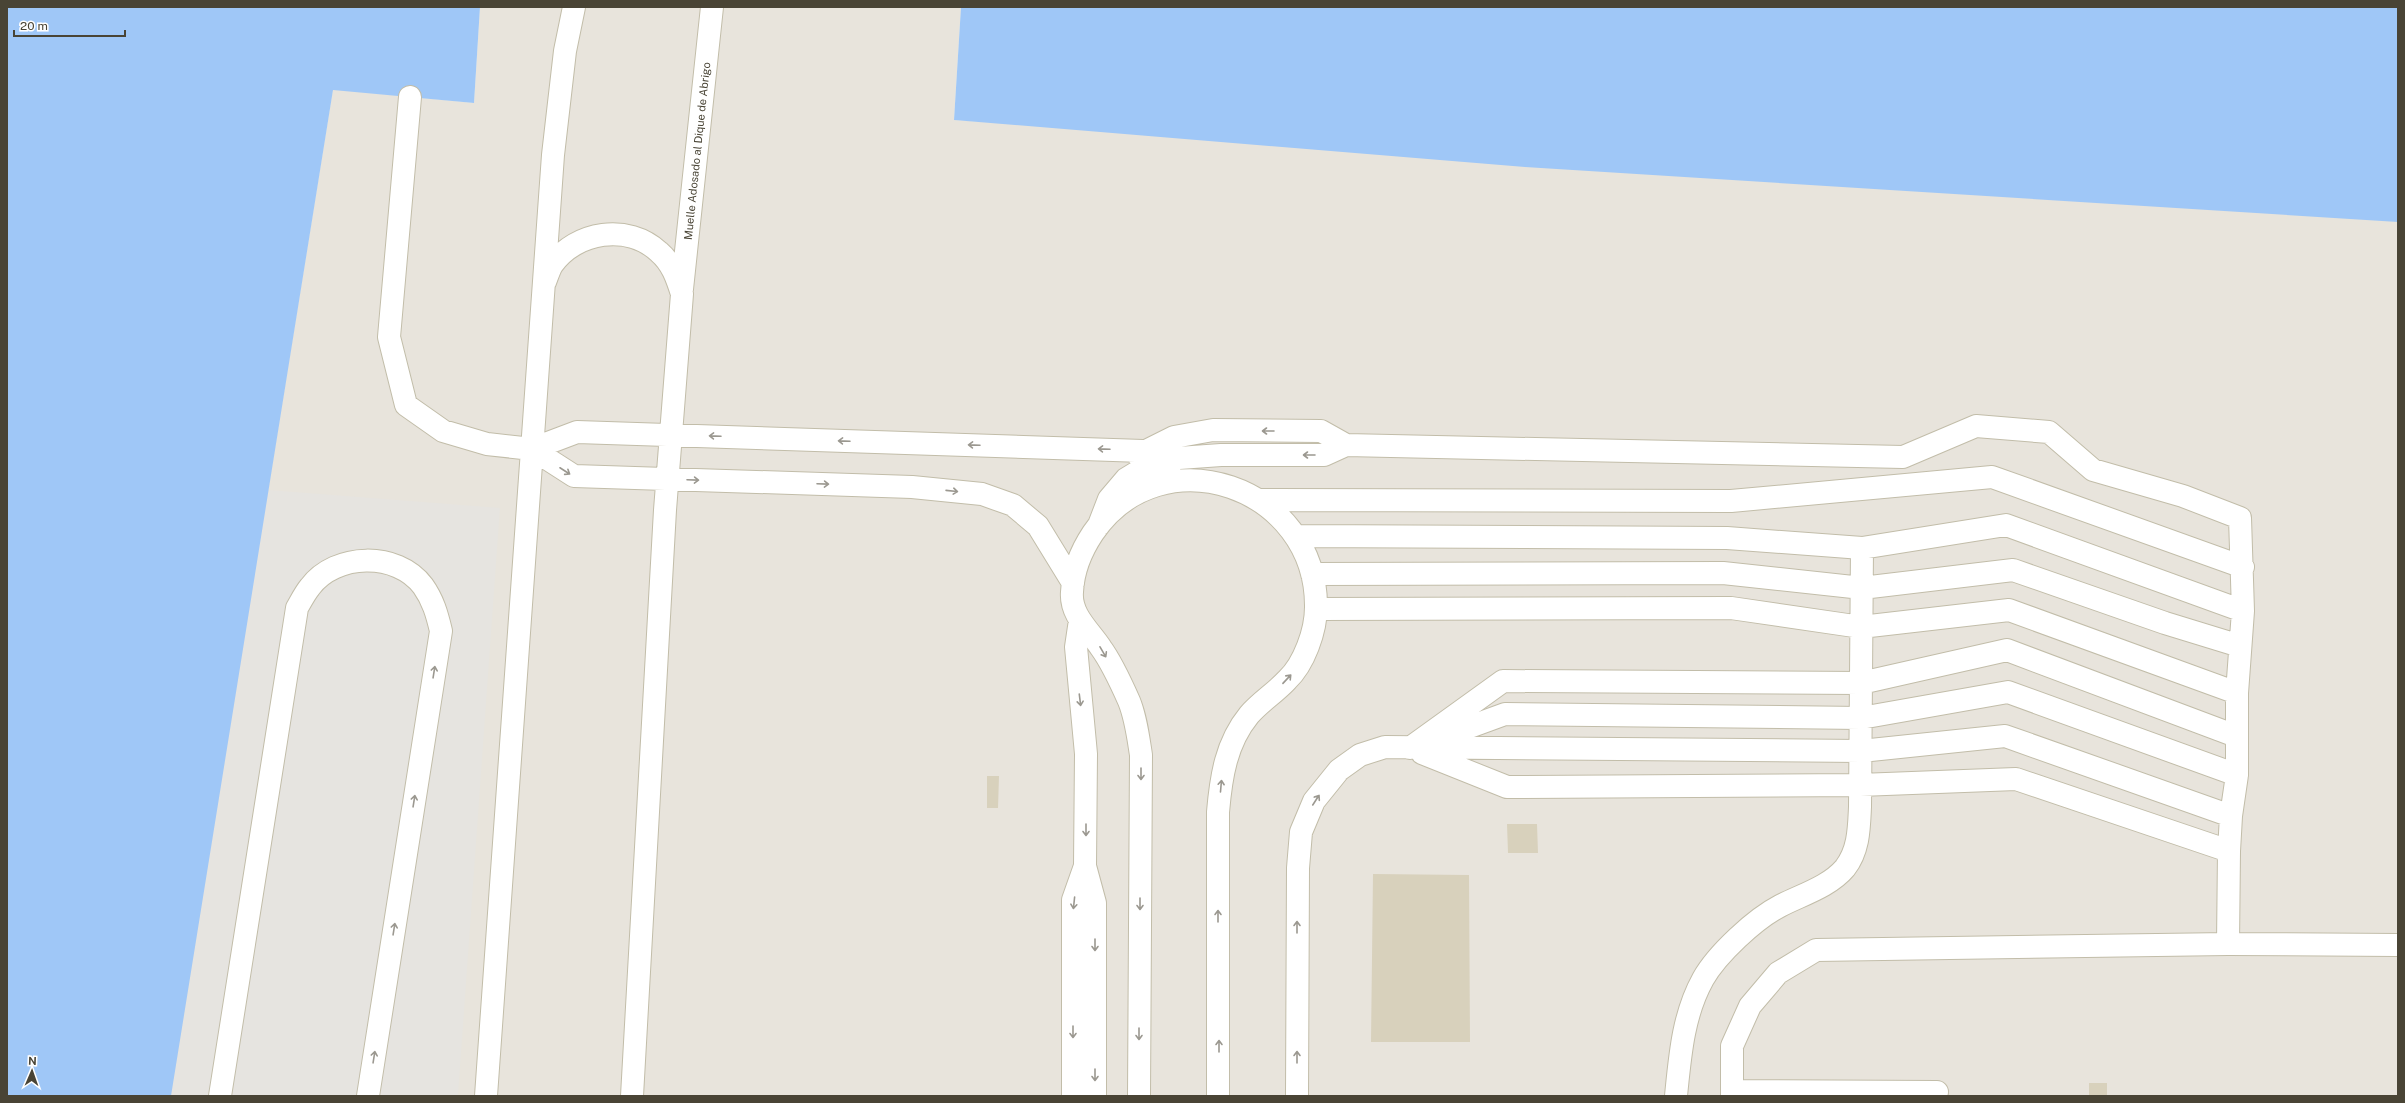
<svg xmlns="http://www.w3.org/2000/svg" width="2405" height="1103" font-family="'Public Sans',sans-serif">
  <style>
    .industrial { fill: #e8e4dc }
    .parking { fill: #e6e4e0 }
    .water { fill: #9fc7f7 }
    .building { fill: #d8d1bc }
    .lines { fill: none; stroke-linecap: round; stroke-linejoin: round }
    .minor-casing { stroke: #c2bda9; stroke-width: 24 }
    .minor { stroke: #fff; stroke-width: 22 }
    .oneway { stroke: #9b9890 }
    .labels { text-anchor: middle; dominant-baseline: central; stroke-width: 3.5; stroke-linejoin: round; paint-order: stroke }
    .street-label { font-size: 11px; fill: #494435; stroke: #fff }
  </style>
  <rect width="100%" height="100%" fill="#f5f3e8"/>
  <path class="industrial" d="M480 7H961L954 120 2398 217V1096H170L333 89 474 103Z"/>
  <path class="parking" d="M268 490 500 508 458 1096H171Z"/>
  <path class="water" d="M7 7H480L474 103 333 90 171 1096H7Z
    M961 7H2398V222L1525 167 954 120Z"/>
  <path class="building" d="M987 776H999L998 808H987Z
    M1507 824H1537L1538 853H1508Z
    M1373 874 1469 875 1470 1042H1371Z
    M2089 1083H2107V1096H2089Z"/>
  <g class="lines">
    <g class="minor-casing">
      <path id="minor" d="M410 97 389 337 406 405 443 431 487 444 532 449 577 432 1143 451 1172 462
        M545 282C547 277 549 270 552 265 576 231 628 223 659 252 672 263 677 278 682 294L665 510 632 1096
        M682 289 712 7
        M532 449 574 476 912 487 982 494 1013 505 1038 526 1073 583
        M1138 455 1174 437 1213 430 1321 431 1346 445
        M1260 500 1731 501 1992 477 2243 567
        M1099 525 1109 499 1126 479 1149 465 1179 458 1221 455H1324L1346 445 1903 457 1976 426 2049 432 2093 470 2183 496 2240 518 2243 611 2237 693V775L2231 816 2229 851 2228 944
        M1297 536 1727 538 1862 548 2006 525 2243 611
        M1312 574 1723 573 1862 588 2013 570 2165 623 2240 646
        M1316 609 1731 608 1861 627 2009 610 2237 693
        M1080 620 1076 647 1086 754 1085 866 1095 903V1096
        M1434 740 1505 714 1861 718 2008 692 2237 775
        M1410 748 1503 681 1861 683 2007 650 2236 736
        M1422 753 1507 787 1860 785 2016 779 2229 851
        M1732 1091 1937 1092
        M220 1096 297 608C301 601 305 593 310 587 335 553 397 551 423 586 433 600 437 614 441 631L368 1096
        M486 1096 553 155 565 51 574 7
        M1073 1096V900L1085 866
        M1139 1096 1141 755C1138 736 1136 718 1129 701 1121 683 1112 663 1101 648 1090 631 1070 615 1072 592 1073 571 1081 551 1093 533 1162 432 1317 487 1316 607 1316 631 1304 664 1287 680 1275 693 1260 702 1249 715 1226 743 1221 777 1218 812V1096
        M1297 1096 1298 868 1301 832 1314 801 1339 770 1360 755 1385 747 1861 751 2005 736 2231 816
        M1676 1096C1680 1056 1683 1015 1703 979 1717 954 1755 919 1780 906 1801 895 1829 887 1845 868 1859 850 1859 828 1860 807L1862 548
        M1732 1096V1046L1750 1006 1778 973 1816 950 2228 944 2398 945"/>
    </g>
    <use href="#minor" class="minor"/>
  </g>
  <defs><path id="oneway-shaft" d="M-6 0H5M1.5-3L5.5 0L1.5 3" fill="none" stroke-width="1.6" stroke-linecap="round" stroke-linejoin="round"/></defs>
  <g class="oneway">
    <use href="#oneway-shaft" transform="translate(1268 431) rotate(-180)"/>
    <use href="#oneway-shaft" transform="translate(715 436) rotate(-178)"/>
    <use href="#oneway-shaft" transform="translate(844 441) rotate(-178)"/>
    <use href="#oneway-shaft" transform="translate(974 445) rotate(-178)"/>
    <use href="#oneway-shaft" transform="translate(1104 449) rotate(-178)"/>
    <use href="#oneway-shaft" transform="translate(1309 455) rotate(180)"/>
    <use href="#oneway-shaft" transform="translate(565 471) rotate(33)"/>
    <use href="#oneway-shaft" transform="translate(693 480) rotate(2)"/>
    <use href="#oneway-shaft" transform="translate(823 484) rotate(2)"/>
    <use href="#oneway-shaft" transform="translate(952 491) rotate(6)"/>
    <use href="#oneway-shaft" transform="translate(1103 652) rotate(60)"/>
    <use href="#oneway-shaft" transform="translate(434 672) rotate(-81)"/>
    <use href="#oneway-shaft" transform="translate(1287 679) rotate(-47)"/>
    <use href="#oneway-shaft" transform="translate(1080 700) rotate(83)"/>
    <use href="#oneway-shaft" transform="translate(1141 774) rotate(90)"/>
    <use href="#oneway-shaft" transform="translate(1221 786) rotate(-85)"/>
    <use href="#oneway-shaft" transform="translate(1316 800) rotate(-57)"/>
    <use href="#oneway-shaft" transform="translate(414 801) rotate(-81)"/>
    <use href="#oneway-shaft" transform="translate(1086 830) rotate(90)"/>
    <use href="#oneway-shaft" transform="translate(1074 903) rotate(96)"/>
    <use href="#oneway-shaft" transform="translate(1140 904) rotate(90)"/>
    <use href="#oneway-shaft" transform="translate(1218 916) rotate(-90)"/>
    <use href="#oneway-shaft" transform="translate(1297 927) rotate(-90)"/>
    <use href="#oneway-shaft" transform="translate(394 929) rotate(-81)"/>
    <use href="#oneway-shaft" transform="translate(1095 945) rotate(90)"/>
    <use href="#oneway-shaft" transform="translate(1073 1032) rotate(90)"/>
    <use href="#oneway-shaft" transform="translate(1139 1034) rotate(90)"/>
    <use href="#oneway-shaft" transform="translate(1219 1046) rotate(-90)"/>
    <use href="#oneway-shaft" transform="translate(374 1057) rotate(-81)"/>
    <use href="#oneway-shaft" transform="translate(1297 1057) rotate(-90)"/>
    <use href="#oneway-shaft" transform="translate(1095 1075) rotate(90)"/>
  </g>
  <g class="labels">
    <g class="street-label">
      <text transform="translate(697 151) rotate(-84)">Muelle Adosado al Dique de Abrigo</text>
    </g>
  </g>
  <rect width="2405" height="1103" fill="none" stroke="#494435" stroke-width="16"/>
  <g transform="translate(32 1071) rotate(2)" stroke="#ffffff" stroke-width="3" paint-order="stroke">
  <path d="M0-3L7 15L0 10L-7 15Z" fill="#494435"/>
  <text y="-6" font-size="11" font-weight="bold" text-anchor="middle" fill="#494435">N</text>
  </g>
  <path d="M14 30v6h111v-6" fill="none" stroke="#494435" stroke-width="2"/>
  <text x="20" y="30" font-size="12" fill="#494435" stroke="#ffffff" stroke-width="3" paint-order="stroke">20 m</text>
</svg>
